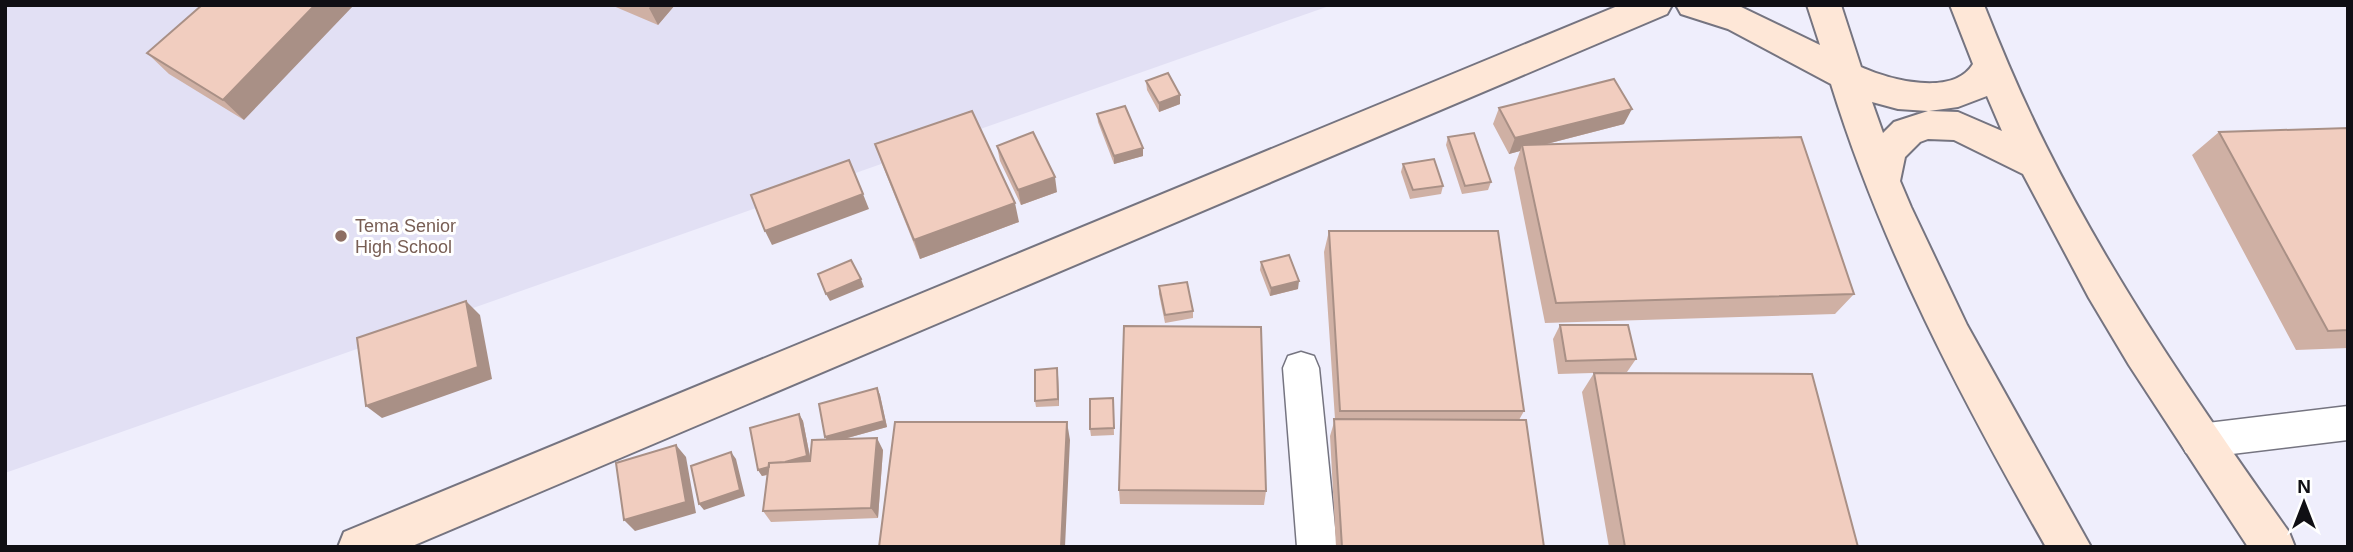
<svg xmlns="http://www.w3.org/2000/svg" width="2353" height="552" font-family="Arial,sans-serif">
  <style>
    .built { fill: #e2e0f4 }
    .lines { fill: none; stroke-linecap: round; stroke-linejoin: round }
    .minor-casing { stroke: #757480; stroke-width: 3 }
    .secondary-casing { stroke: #757480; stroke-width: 4 }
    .minor { fill: #fff; fill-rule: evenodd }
    .secondary { fill: #fee7d7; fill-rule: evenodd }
    .wall { fill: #cfb0a4 }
    .shaded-wall { fill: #a99086 }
    .building { fill: #f1cdbf; stroke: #a99086; stroke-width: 2 }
    .education-dot { fill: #8d6e63; stroke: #fff; stroke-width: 2.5 }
    .labels { text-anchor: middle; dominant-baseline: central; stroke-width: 6; stroke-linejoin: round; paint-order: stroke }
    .education-label { font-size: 18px; fill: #785e54; stroke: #fff; text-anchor: start }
  </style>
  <rect width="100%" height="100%" fill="#efeefc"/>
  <path class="built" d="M5 5H1332L5 473Z"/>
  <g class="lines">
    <g class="minor-casing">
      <path id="minor" d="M1301 352 1314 356 1319 368 1337 547H1297L1283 368 1288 356Z
        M2348 406V440L2199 458 2186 453 2180 441 2186 429 2199 424Z"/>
    </g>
    <g class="secondary-casing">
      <path id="secondary" d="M1620 5H1672L1667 14 410 547H338L344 532Z
        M1676 5H1737L1820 45 1807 5H1841L1861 67C1890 80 1953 97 1973 64L1950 5H1984C2003 53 2023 100 2046 146 2114 282 2201 408 2289 532L2295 547H2248L2129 365 2089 298 2023 174 1954 140 1928 139 1920 142 1905 157 1900 181 1911 207 1967 325 2091 547H2046C1961 398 1882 249 1831 84L1728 29 1681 14ZM1987 96 2002 131 1958 112 1929 111 1958 107ZM1872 102 1898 109 1928 111 1894 122 1883 133Z"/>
    </g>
    <use href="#minor" class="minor"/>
    <use href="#secondary" class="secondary"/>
  </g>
  <path class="wall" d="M202 5 244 120 169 74 147 53Z
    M611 5H675L658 25Z
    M1146 81 1180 104 1159 112 1147 90Z
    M1499 108 1624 124 1543 145 1854 294 1835 314 1545 323 1514 168 1520 151 1509 154 1493 124Z
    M1097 114 1143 148V156L1114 164 1098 122Z
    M2348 128V348L2296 350 2192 155 2219 132Z
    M1448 137 1491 182 1488 190 1462 194 1446 145Z
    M875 144 1019 222 920 259 882 164Z
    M997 146 1057 192 1021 205 1000 161Z
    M1403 164 1443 186 1441 194 1410 199 1401 172Z
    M1329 231 1524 411 1519 420 1544 547H1336L1330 436 1335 419 1324 252Z
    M1261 262 1298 289 1270 296 1260 270Z
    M1159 286 1193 311V318L1165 323 1159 294Z
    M1560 325 1636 359 1627 372 1558 374 1553 339Z
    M1057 368 1058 375 1059 406 1036 407 1035 401Z
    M1594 373 1858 547H1609L1582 392Z
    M877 388 880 395 887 427 844 439 883 450 878 518 771 522 763 511 768 475 762 476 758 470 799 414 803 421 810 457 827 439 825 437Z
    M1113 398 1114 435 1091 436 1090 429Z
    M1119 490 1266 491 1264 505 1120 504Z"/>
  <path class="shaded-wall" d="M315 5H354L244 120 223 100Z
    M652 5H675L658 25 649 8Z
    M1180 95V104L1159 112V103Z
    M1632 109 1624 124 1523 150 1522 145 1520 151 1509 154 1515 138Z
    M1143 148V156L1114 164V156Z
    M1055 177 1057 192 1021 205 1018 190Z
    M863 194 869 209 772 245 765 231Z
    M1015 203 1019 222 920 259 914 240Z
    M861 279 864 287 830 301 826 294Z
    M1299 281 1298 289 1270 296 1271 288Z
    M466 301 480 315 492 379 382 418 366 406Z
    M1057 368 1058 375 1059 406 1058 399Z
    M877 388 880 395 887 427 829 443 825 437Z
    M799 414 803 421 811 462 762 476 758 470Z
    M1067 422 1070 440 1065 547H1061Z
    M877 438 883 450 878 518 871 508Z
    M676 445 686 457 696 513 635 531 624 520Z
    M731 452 736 459 745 496 704 510 699 504Z"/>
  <path class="building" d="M202 5H315L223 100 147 53Z
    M1168 73 1180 95 1159 103 1146 81Z
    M1614 79 1632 109 1515 138 1499 108Z
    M1125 106 1143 148 1114 156 1097 114Z
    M972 111 1015 203 914 240 875 144Z
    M2348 128V330L2328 331 2219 132Z
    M1033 132 1055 177 1018 190 997 146Z
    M1474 133 1491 182 1465 186 1448 137Z
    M1801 137 1854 294 1556 303 1522 145Z
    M1434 159 1443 186 1413 190 1403 164Z
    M849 160 863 194 765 231 751 195Z
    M1329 231H1498L1524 411H1340Z
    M1289 255 1299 281 1271 288 1261 262Z
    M851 260 861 279 826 294 818 274Z
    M1187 282 1193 311 1165 315 1159 286Z
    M466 301 478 367 366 406 357 338Z
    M1560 325H1628L1636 359 1566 361Z
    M1124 326 1261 327 1266 491 1119 490Z
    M1057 368 1058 399 1035 401V370Z
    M1594 373 1812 374 1858 547H1625Z
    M877 388 884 421 825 437 819 404Z
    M1113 398 1114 428 1090 429V399Z
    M799 414 807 456 785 462 769 463V467L758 470 750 428Z
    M1334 419 1526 420 1544 547H1342Z
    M895 422H1067L1061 547H879Z
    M877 438 871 508 763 511 769 463 810 461 812 440Z
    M676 445 686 502 624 520 616 463Z
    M731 452 740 490 699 504 691 466Z"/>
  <circle class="education-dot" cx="341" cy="236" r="7"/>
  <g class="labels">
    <g class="education-label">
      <text x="355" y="226">Tema Senior<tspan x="355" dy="21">High School</tspan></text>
    </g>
  </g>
  <rect width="2353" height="552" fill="none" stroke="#100f14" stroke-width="14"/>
  <g transform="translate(2304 503)" stroke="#ffffff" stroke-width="5" paint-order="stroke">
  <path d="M0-5L12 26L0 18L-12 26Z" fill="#100f14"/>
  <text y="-10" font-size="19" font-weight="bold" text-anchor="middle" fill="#100f14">N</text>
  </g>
</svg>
